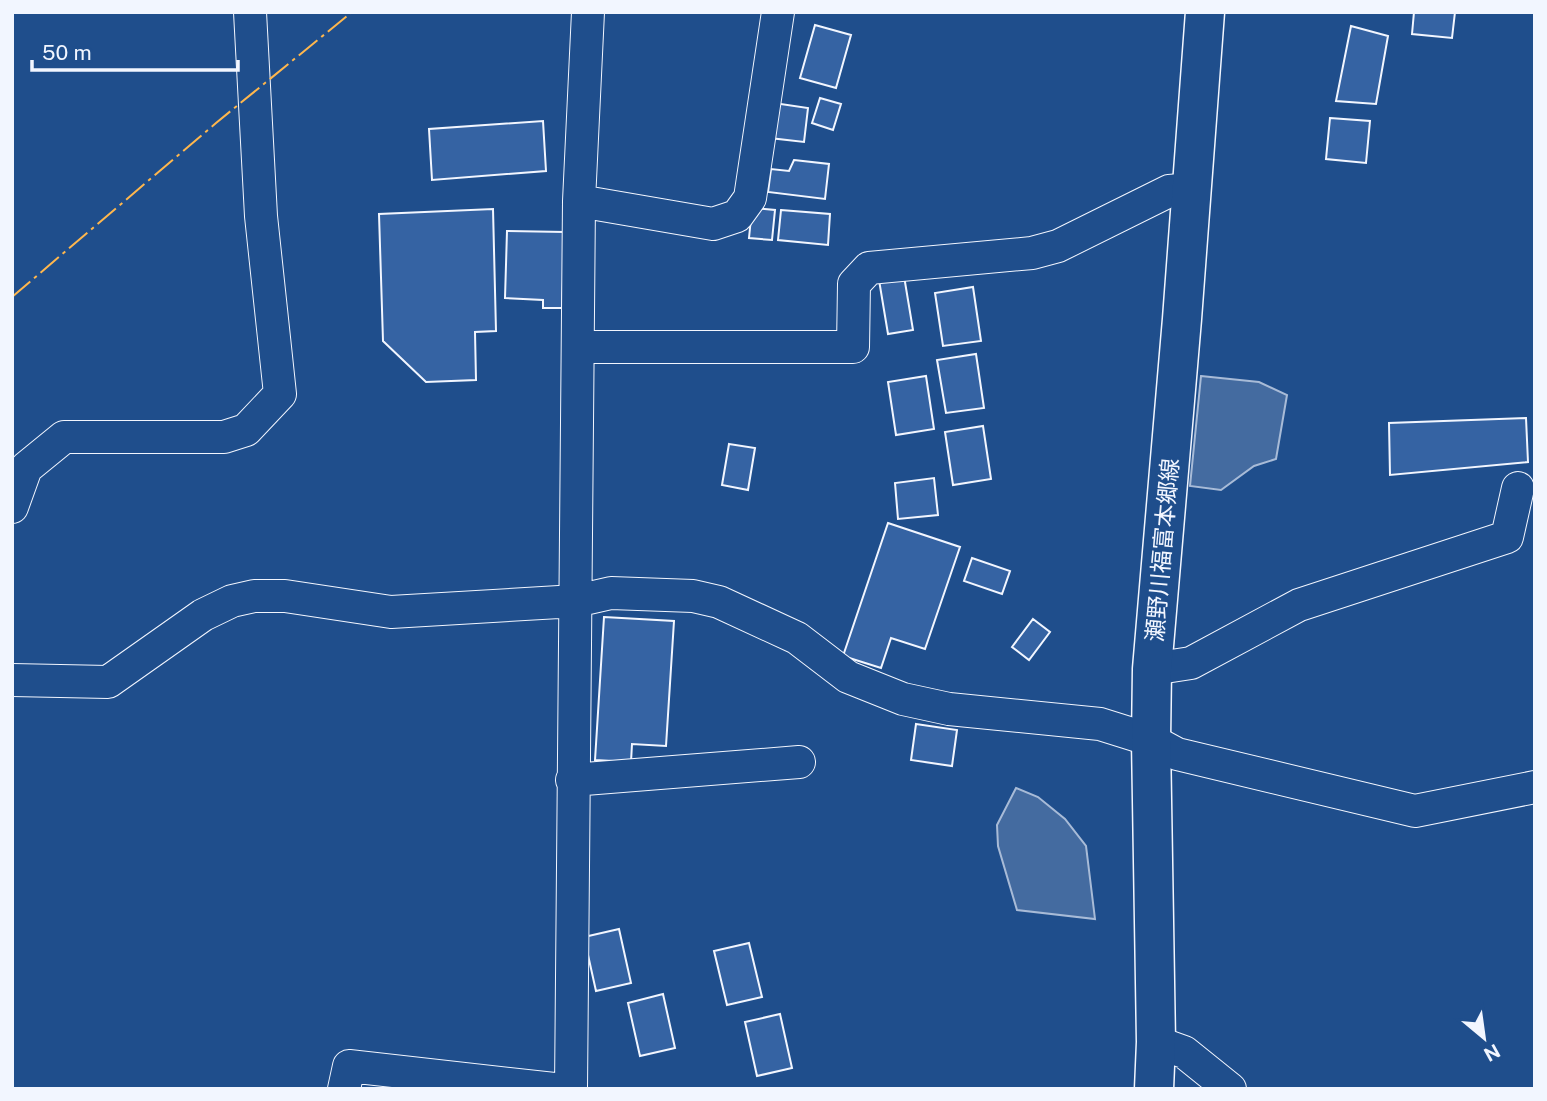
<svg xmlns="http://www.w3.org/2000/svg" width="1547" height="1101" font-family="'Public Sans','Noto Sans JP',sans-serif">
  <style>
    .water { fill: #446ba0; stroke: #a8bbd7; stroke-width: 2 }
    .building { fill: #3563a3; stroke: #f2f6ff; stroke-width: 2 }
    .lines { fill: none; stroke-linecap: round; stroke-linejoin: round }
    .minor-casing { stroke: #f2f6ff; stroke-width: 34 }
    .major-casing { stroke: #f2f6ff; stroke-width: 41 }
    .minor { stroke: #1f4e8c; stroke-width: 32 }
    .major { stroke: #1f4e8c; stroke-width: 38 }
    .power { stroke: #ffb74d; stroke-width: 2; stroke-dasharray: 24 5 3.5 5; stroke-linecap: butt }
    .labels { text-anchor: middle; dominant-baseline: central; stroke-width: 5; stroke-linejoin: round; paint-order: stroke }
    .street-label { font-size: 23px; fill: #f2f6ff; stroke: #1f4e8c }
  </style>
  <rect width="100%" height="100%" fill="#1f4e8c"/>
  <path class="water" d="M1201 376 1259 382 1287 395 1276 459 1254 466 1221 490 1190 486Z
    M1016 788 1038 797 1065 819 1086 846 1095 919 1017 910 998 846 997 825Z"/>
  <path class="building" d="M1414 12H1455L1452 38 1412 34Z
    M815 25 851 35 836 88 800 78Z
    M1351 26 1388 36 1376 104 1336 101Z
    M820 98 841 104 833 130 812 123Z
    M774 103 808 108 804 142 770 138Z
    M1330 118 1370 121 1366 163 1326 159Z
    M543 121 546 171 432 180 429 129Z
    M794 160 829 164 825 199 768 192 771 169 789 171Z
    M752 208 775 210 772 240 749 238Z
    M493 209 496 331 475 332 476 380 426 382 383 341 379 214Z
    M781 210 830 214 828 245 778 240Z
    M507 231 565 232 562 308H543V300L505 298Z
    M904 276 913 330 888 334 879 280Z
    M973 287 981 341 943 346 935 293Z
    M976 354 984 408 946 413 937 360Z
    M926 376 934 429 896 435 888 382Z
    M1526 418 1528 462 1390 475 1389 423Z
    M983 426 991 479 953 485 945 432Z
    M729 444 755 448 748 490 722 485Z
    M934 478 938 515 898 519 895 483Z
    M888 523 960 547 925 649 891 638 881 668 843 656Z
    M972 558 1010 571 1002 594 964 581Z
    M604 617 674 621 666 746 632 744 631 762 595 760Z
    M1033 619 1050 632 1029 660 1012 647Z
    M916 724 957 730 952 766 911 760Z
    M619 929 631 983 596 991 584 937Z
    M749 943 762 997 727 1005 714 951Z
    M663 994 675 1048 640 1056 628 1003Z
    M780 1014 792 1068 757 1076 745 1022Z"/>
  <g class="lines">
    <g class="minor-casing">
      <path id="minor" d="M579 201 713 224 737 216 750 198 778 12
        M579 347H853L854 284 869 268 1032 253 1058 246 1169 191 1192 189
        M12 507 26 468 64 437H224L246 430 280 394 261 216 250 12
        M1152 669 1191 663 1299 605 1507 537 1518 488
        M12 680 108 682 203 615 232 601 254 596H285L391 612 576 601 611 593 693 596 719 602 797 638 848 677 903 699 949 709 1100 724 1151 740 1177 754 1415 811 1535 787
        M572 780 799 762
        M1156 1042 1184 1052 1230 1089
        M344 1089 349 1066 554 1089
        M571 1089 579 201 588 12"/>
    </g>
    <g class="major-casing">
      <path id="major" d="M1154 1089 1156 1042 1151 740 1152 669 1182 319 1205 12"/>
    </g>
    <use href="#minor" class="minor"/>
    <use href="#major" class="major"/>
    <path class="power" d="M12 297 216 123 352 12"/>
  </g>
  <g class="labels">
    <g class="street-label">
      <text transform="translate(1162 550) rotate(-85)">瀬野川福富本郷線</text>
    </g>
  </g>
  <rect width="1547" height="1101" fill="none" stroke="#f2f6ff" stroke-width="28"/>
  <g transform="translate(1484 1038) rotate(151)" stroke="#1f4e8c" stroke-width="5" paint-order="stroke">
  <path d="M0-5L12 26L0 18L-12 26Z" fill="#f2f6ff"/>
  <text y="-10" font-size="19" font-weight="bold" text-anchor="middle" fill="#f2f6ff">N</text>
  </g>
  <path d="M32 60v10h206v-10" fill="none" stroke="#f2f6ff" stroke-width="3.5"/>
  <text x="42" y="60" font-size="21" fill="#f2f6ff" stroke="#1f4e8c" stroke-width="5" paint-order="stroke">50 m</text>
</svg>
